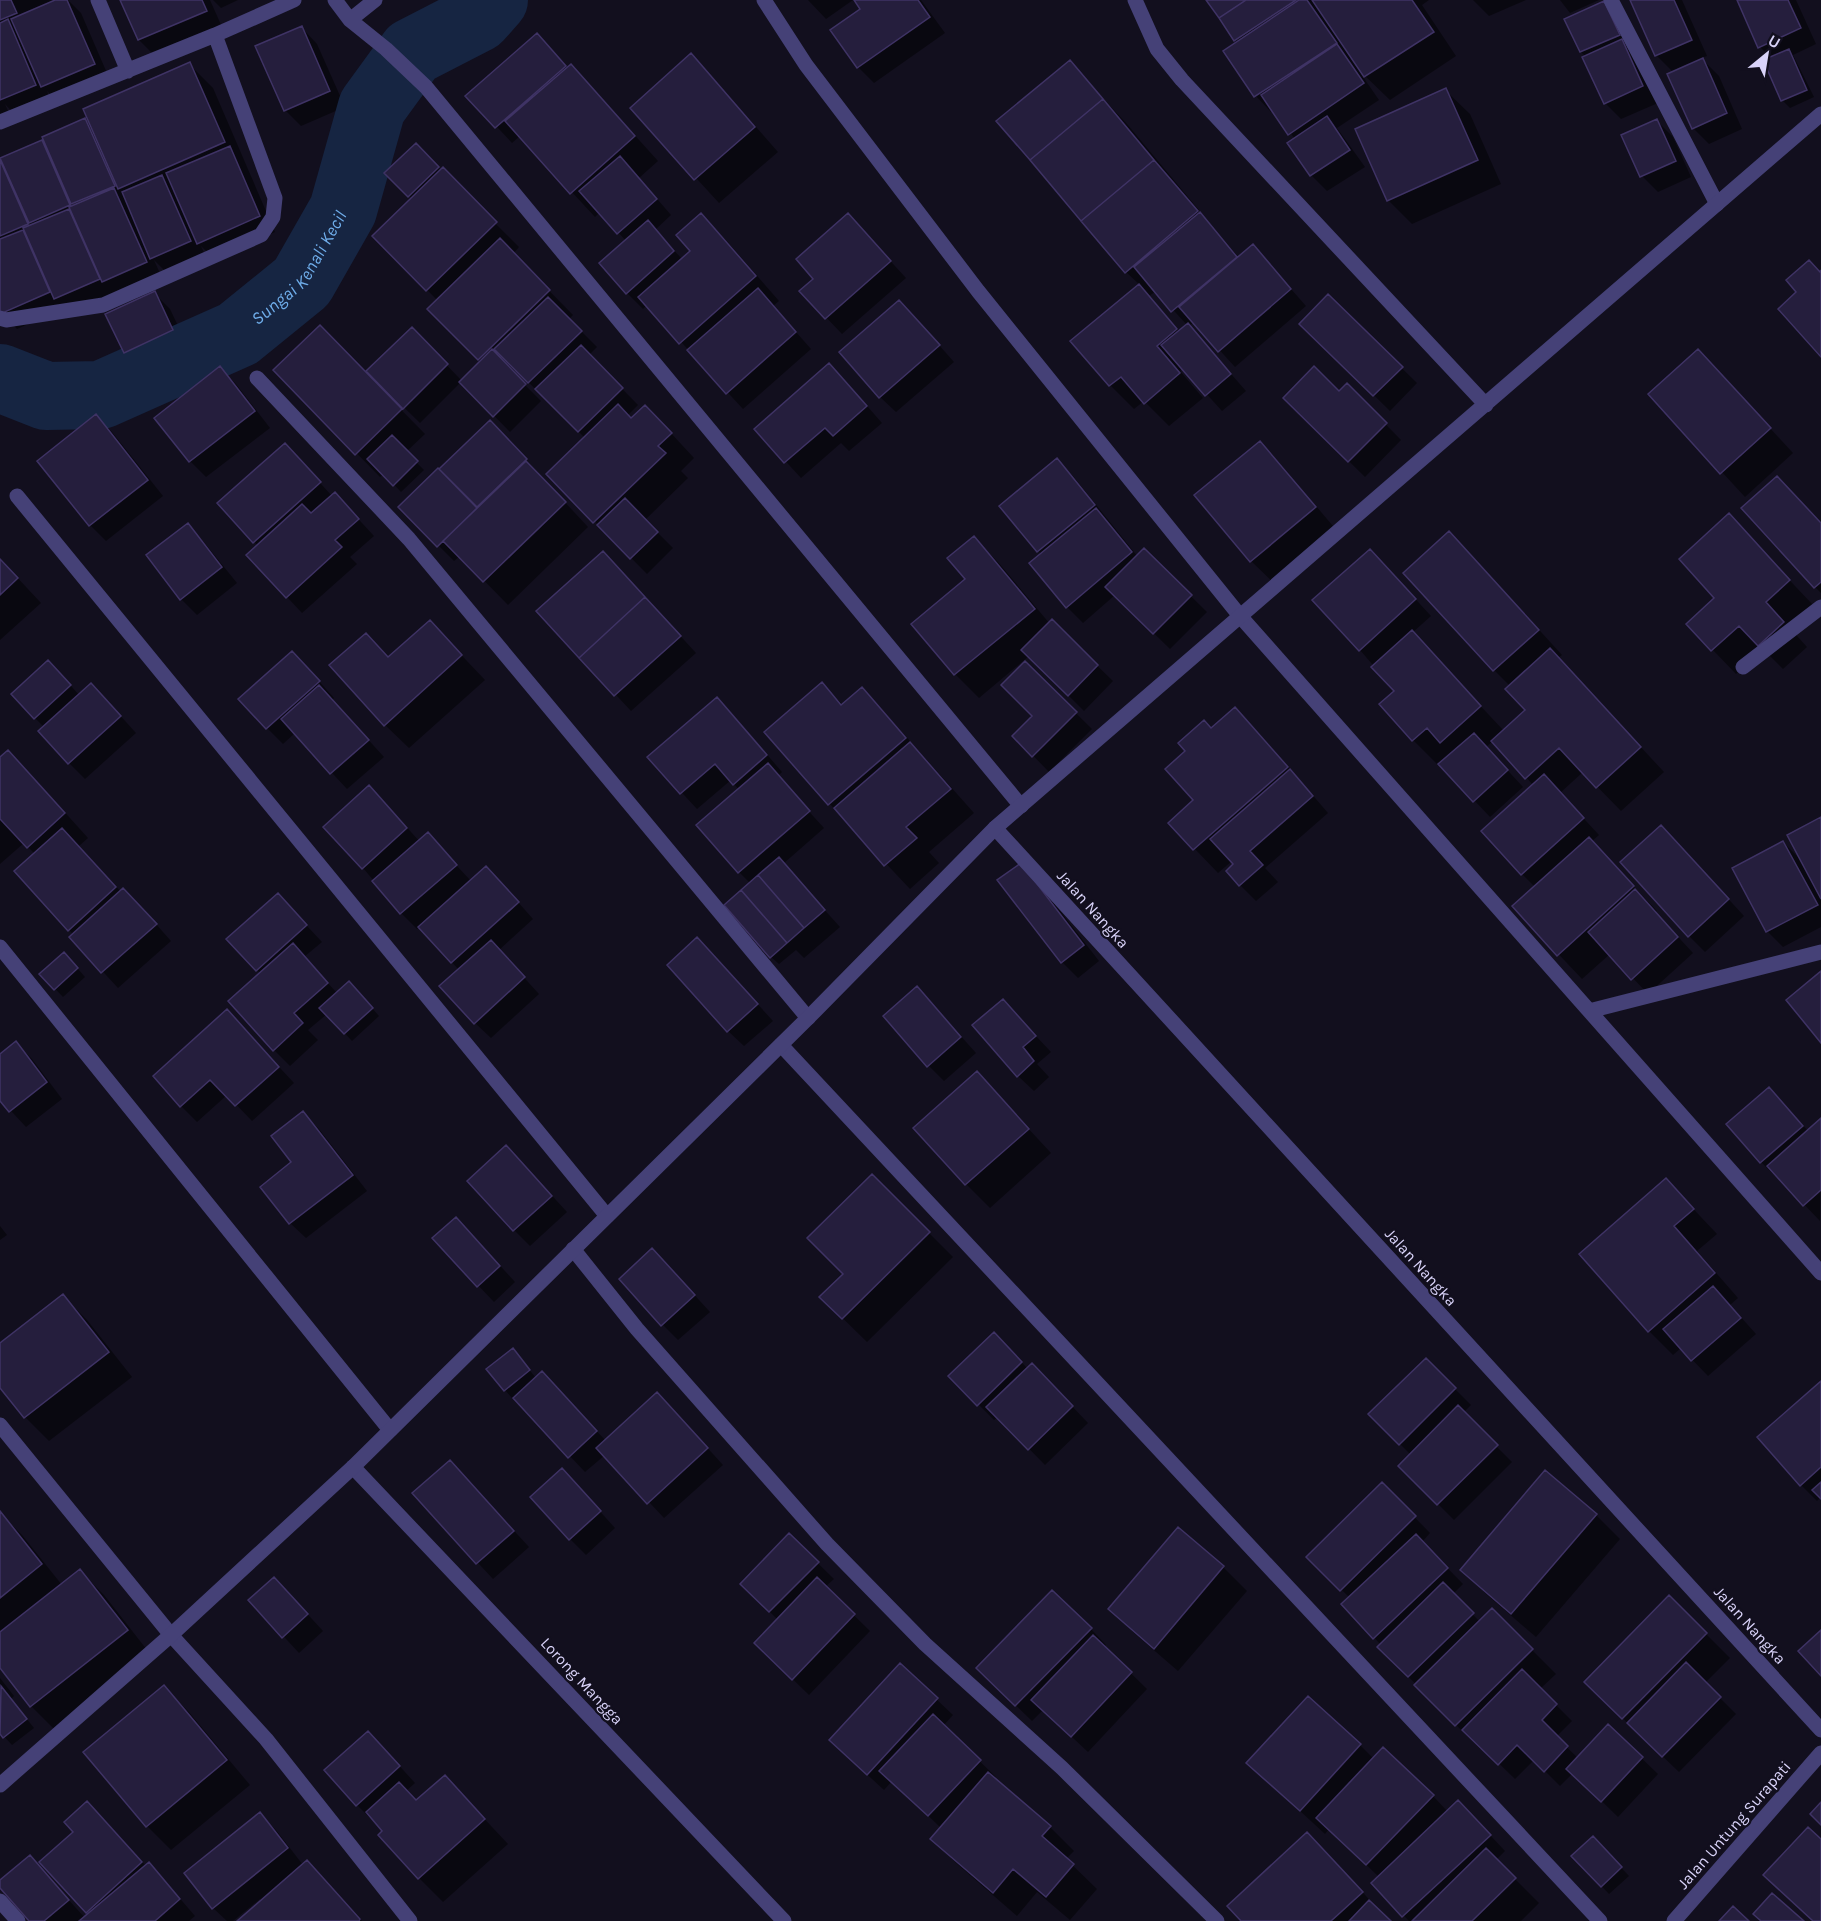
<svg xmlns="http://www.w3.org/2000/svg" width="1821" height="1921" font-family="Karla,sans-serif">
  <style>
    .shadow { fill: #0007; fill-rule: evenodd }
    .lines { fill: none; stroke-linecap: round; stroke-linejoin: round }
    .river { stroke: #162542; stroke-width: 68 }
    .building { fill: #251e3d; stroke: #3f3365; stroke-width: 1.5 }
    .minor { stroke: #454177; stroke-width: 15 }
    .tertiary { stroke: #454177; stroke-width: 15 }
    .labels { text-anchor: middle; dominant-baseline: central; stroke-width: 4.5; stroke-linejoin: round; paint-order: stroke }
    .street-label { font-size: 16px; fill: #d9d3f9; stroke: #120f1e }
    .water-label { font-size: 18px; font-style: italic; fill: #6fadea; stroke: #120f1e }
  </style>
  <rect width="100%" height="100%" fill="#120f1e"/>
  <path class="shadow" d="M0 0H68L81 13 110 80 58 102 47 91 51 101 16 116 5 104 12 120 0 125Z
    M122 0H210L222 27 155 56 139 40Z
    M213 0H238L221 8Z
    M808 0H853L826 19Z
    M856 0H921L945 33 874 83 858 67 832 31 863 9Z
    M1208 0H1429L1422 5 1456 56 1390 100 1362 73 1361 74 1379 100 1337 128 1365 167 1327 191 1311 175 1289 143 1295 139 1274 111 1271 112 1256 96 1225 52 1238 43Z
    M1473 0H1526L1489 16Z
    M1560 0H1599L1570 13Z
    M1632 0H1682L1707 56 1701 58 1719 76 1742 129 1709 144 1693 128 1674 73 1656 55Z
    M1738 0H1796L1816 44 1793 55 1814 97 1790 108 1782 100 1771 58 1760 47Z
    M1604 3 1658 103 1621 119 1605 103 1586 57 1581 52Z
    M302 28 317 44 345 107 301 126 285 110Z
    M553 51 568 68 571 66 594 90 658 161 639 178 671 215 655 230 682 259 692 251 701 215 725 239 779 301 773 306 811 349 743 409 647 305 643 309 627 293 626 241 600 212 595 217 520 136 512 143 468 96Z
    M691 55 714 79 778 152 719 203 632 108Z
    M1069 62 1127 124 1239 258 1253 246 1306 306 1235 367 1194 322 1189 326 1246 391 1222 411 1183 368 1180 371 1203 398 1169 426 1144 401 1134 409 1110 385 1140 285 1126 272ZM1156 291 1187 325 1180 331 1149 296Z
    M189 64 213 88 275 232 214 259 201 246 206 257 168 274 154 260 162 278 119 297 65 308 17 329 0 311V159L45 140 85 120 92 127Z
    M1445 90 1470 114 1501 184 1412 224 1388 200 1357 130Z
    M1657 121 1673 137 1691 177 1658 192 1642 176Z
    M416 145 519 247 513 254 573 315 569 319 597 347 589 355 638 405 627 416 631 420 669 431 694 458 681 471 688 478 645 520 673 548 647 574 548 474 585 438 516 370 513 373 541 401 510 432 461 382 420 423 369 373 367 375 425 434 406 452 424 470 401 492 384 474 380 477 275 370 366 373 412 329 462 381 481 362 429 309 438 301 374 236 412 199 387 173Z
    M848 215 906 278 842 334 801 291 815 279Z
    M154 293 170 309 188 347 141 368 125 352Z
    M1328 296 1417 383 1390 411 1302 324Z
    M915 318 954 362 896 412 880 397Z
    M220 368 236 384 270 428 206 477 190 461 156 418Z
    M1721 375 1793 453 1745 497 1650 394Z
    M845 381 882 423 849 451 841 443 801 478 756 429Z
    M1347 385 1401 440 1365 477 1285 398 1339 393Z
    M96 416 112 432 163 496 106 541 90 525Z
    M490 422 588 527 508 605 460 556 454 561 400 507Z
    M1260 443 1283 467 1338 532 1275 584 1251 561Z
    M1057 460 1073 476 1138 557 1144 550 1207 612 1170 649 1115 595 1083 623 1067 607 1042 555 1001 507Z
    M300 461 332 496 350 510 374 536 350 557 357 564 302 613 287 597 258 546 219 503Z
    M1743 508 1821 524V593L1815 587Z
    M1729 516 1813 605 1789 627 1807 647 1783 669 1763 649 1736 674 1688 624 1717 599Z
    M188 525 203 541 237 583 197 615 181 599Z
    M974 538 998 562 1050 624 1052 622 1113 681 1084 711 1029 656 979 698 955 674Z
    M1473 557 1562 655 1558 658 1664 772 1621 811 1583 772 1560 793 1599 835 1591 842 1657 911 1655 912 1693 953 1648 994 1610 954 1582 979 1514 907 1535 887 1522 874 1534 786 1493 741 1486 747 1523 787 1490 817 1438 762 1437 764 1413 740 1396 692 1360 650 1386 567 1431 616 1412 633 1504 731 1527 710 1510 686 1494 670Z
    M0 559 41 603 0 640Z
    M619 569 696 653 631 711 538 611Z
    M430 622 485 680 409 748 385 725 389 658Z
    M1025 663 1092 729 1049 772 1014 736 1034 716Z
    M308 669 334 698 332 700 384 757 347 789 295 733 283 744 267 728Z
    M64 678 79 695 107 701 136 733 85 779 69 763 44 727 35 718Z
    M822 684 843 705 862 689 885 713 974 813 929 852 939 863 910 889 830 804 766 732Z
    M1235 710 1259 733 1328 813 1265 868 1278 882 1256 901 1240 885 1235 864 1232 861 1218 873 1170 823 1196 800 1212 730Z
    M733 715 782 772 778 776 781 781 824 828 783 864 840 927 804 958 796 950 779 964 771 957 751 884 739 872V790L731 780 697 809 649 757Z
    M0 759 32 776 88 838 79 846 121 892 139 905 171 941 118 988 71 937 74 935 69 930 35 854 24 843 0 864Z
    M385 803 420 842 428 835 471 881 502 884 533 919 499 950 539 994 491 1038 475 1023 459 970 420 927 417 929 401 913 363 868Z
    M1821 818V927L1783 947 1767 931 1783 842 1802 861Z
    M1677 843 1744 916 1705 952 1689 936Z
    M1036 880 1099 961 1078 978 1062 962Z
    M293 911 322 942 304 957 337 993 356 990 379 1016 352 1041 327 1014 308 1030 318 1040 290 1066 274 1050 261 974 228 939Z
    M713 955 773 1021 744 1046 728 1031Z
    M72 962 85 977 63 997 41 974Z
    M1003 1001 1051 1052 1037 1064 1049 1077 1034 1091 1018 1076Z
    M932 1004 976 1053 944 1081 929 1066Z
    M242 1027 294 1083 252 1121 227 1095 197 1122 181 1106Z
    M16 1043 32 1059 62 1099 26 1127 0 1099V1055Z
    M977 1073 1051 1153 990 1208 966 1184Z
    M1784 1105 1808 1131 1821 1120 1820 1221 1778 1177 1777 1178 1761 1162 1728 1124Z
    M303 1113 319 1129 367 1191 306 1238 290 1223 293 1162Z
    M522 1163 567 1212 530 1246 514 1230Z
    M872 1176 953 1257 867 1342 821 1297 845 1274Z
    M1666 1180 1717 1234 1697 1251 1738 1298 1730 1305 1756 1334 1708 1376 1681 1348 1673 1355 1649 1331 1581 1254Z
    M0 1226 7 1235 0 1240Z
    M472 1235 515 1282 494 1302 434 1239Z
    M668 1266 710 1312 678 1340 662 1324Z
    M63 1296 87 1320 132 1377 49 1441 25 1417 0 1386V1345Z
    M994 1334 1028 1369 1048 1381 1088 1423 1045 1465 998 1417 994 1420 950 1376Z
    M513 1350 536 1378 557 1389 606 1441 673 1410 723 1465 664 1518 605 1455 585 1472 514 1397 512 1398 505 1390 488 1369Z
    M1426 1360 1471 1405 1463 1413 1512 1462 1454 1520 1400 1466 1411 1455 1370 1414Z
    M1821 1383V1497L1817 1501 1801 1485Z
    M465 1478 529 1547 493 1579 414 1494Z
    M1382 1484 1430 1533 1422 1542 1463 1584 1453 1594 1480 1622 1492 1610 1556 1674 1540 1689 1572 1721 1556 1737 1578 1758 1608 1726 1658 1774 1618 1817 1573 1773 1560 1786 1534 1760 1515 1779 1482 1747 1480 1749 1379 1647 1381 1645 1343 1604 1350 1598 1308 1557Z
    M577 1486 615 1528 586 1555 570 1539Z
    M0 1513 22 1535 62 1585 80 1571 104 1595 151 1655 55 1730 31 1706 0 1666Z
    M1596 1515 1620 1539 1536 1637 1486 1594 1462 1570Z
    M789 1535 834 1579 825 1587 870 1631 809 1695 772 1659 778 1620 742 1584Z
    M1223 1567 1247 1591 1178 1671 1134 1633 1110 1609Z
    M290 1595 323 1631 299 1653 250 1600Z
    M1091 1629 1106 1645 1104 1647 1147 1689 1088 1752 1043 1710 1032 1721 994 1684Z
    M1706 1634 1730 1658 1705 1683 1736 1714 1679 1772 1610 1706Z
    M900 1665 953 1715 943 1726 996 1777 994 1779 1050 1827 1074 1851 1066 1859 1097 1889 1070 1920 1037 1892 1017 1916 956 1863 932 1839 941 1828 892 1781 884 1790 847 1756Z
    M0 1678 14 1696 11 1699 34 1728 12 1745 0 1732Z
    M164 1687 188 1711 250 1785 171 1850 147 1826Z
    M1360 1745 1374 1759 1433 1796 1448 1812 1474 1818 1505 1851 1496 1860 1539 1903 1521 1921H1409L1373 1883 1379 1877 1329 1829 1325 1834 1248 1763Z
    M384 1749 415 1783 406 1791 417 1802 445 1777 508 1844 443 1902 419 1878 374 1819 373 1821 357 1805Z
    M260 1814 276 1830 303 1865 306 1862 362 1921H239L261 1901 260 1899 233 1921H227L213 1908Z
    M102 1819 146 1866 149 1864 164 1880 195 1916 189 1921H31L0 1886V1882L30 1857 85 1918 89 1914 42 1862Z
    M1593 1838 1629 1876 1609 1894 1573 1856Z
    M1331 1858 1389 1921H1243Z"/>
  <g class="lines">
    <path class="river" id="s1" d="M0 378 46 396 101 395 238 334 302 282 343 210 372 107 412 52 478 18 494 0"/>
  </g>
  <path class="building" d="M0 0H11L17 13 0 20Z
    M55 0H67L95 64 41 87 11 19Z
    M120 0H202L207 11 138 40Z
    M854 0H918L930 17 857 68 830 30 860 9Z
    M1206 0H1246L1219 18Z
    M1246 0H1296L1234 41 1219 18Z
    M1299 0H1307L1337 43 1254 97 1223 51Z
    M1312 0H1412L1434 32 1364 77Z
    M1630 0H1674L1692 40 1655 56Z
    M1737 0H1788L1801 28 1758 48Z
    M1604 1 1620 35 1580 52 1564 19Z
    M8 19 36 85 0 100V23Z
    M302 26 330 91 284 111 255 46Z
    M537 33 566 66 495 128 465 96Z
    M1622 39 1643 86 1604 104 1582 57Z
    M1337 44 1364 83 1288 135 1261 95Z
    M1789 49 1807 90 1781 101 1763 60Z
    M691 53 755 127 694 180 630 108Z
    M1703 58 1727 113 1692 129 1667 74Z
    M1070 60 1103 99 1030 160 996 121Z
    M190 62 225 142 118 189 83 109Z
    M571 64 635 136 570 194 505 121Z
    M1446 88 1478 160 1387 201 1355 129Z
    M1103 99 1154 160 1081 221 1030 160Z
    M1327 116 1350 150 1310 176 1287 143Z
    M85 118 115 186 71 204 42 137Z
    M1657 119 1676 161 1640 177 1621 135Z
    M42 140 70 205 29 223 0 158Z
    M416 143 439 167 408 197 384 173Z
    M230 146 260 216 197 244 166 173Z
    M620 156 657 199 617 234 579 191Z
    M0 160 28 224 0 236Z
    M1154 160 1198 211 1125 273 1081 221Z
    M443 167 497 222 426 291 372 236Z
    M162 175 191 241 150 259 122 192Z
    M114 188 147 262 102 282 69 207Z
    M69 209 100 279 54 299 23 228Z
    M1200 212 1237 257 1171 312 1134 267Z
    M701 213 756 276 679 344 638 297 690 251 676 235Z
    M848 213 891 261 825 319 799 291 813 279 796 259Z
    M648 220 674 251 626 294 599 263Z
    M23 230 50 292 0 314V239Z
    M500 238 550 290 478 360 427 309Z
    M1253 244 1291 289 1218 352 1179 307Z
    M1809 260 1820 272 1821 270V357L1778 309 1796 292 1786 280Z
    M1139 284 1177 329 1157 346 1180 373 1144 404 1121 377 1109 386 1070 341Z
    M758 288 796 332 726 394 687 350Z
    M155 291 173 330 124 353 105 314Z
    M1328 294 1403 367 1373 396 1299 324Z
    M548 297 582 331 528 383 494 349Z
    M899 300 940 345 879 398 839 352Z
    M1188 323 1231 374 1205 396 1161 345Z
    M320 325 402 409 355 455 273 370Z
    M412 327 448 364 403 409 366 371Z
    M581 345 623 388 578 432 535 389Z
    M492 349 526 384 493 417 459 382Z
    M1698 349 1771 428 1720 474 1648 394Z
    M829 363 867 406 833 436 825 428 784 463 754 429Z
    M220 366 255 411 189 462 154 418Z
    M1314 366 1339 391 1347 383 1387 423 1348 462 1283 398Z
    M618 404 631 418 645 405 672 433 658 446 666 453 593 523 546 474Z
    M96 414 148 480 89 526 37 461Z
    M490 420 527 459 477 507 439 469Z
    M392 435 418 461 393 486 367 459Z
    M1260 441 1316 507 1250 562 1194 495Z
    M285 443 321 482 253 543 217 503Z
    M1057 458 1095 505 1037 552 999 506Z
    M526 461 566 502 483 582 443 541Z
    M438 468 477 508 437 547 398 507Z
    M1777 476 1821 523V582L1814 588 1741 508Z
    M335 492 359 519 335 540 342 547 286 598 246 555 302 504 311 513Z
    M625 498 658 532 630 559 597 525Z
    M1096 508 1132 552 1066 608 1029 563Z
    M1729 513 1790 580 1766 602 1784 622 1758 646 1739 626 1711 651 1686 624 1714 598 1679 559Z
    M188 523 222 567 180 600 146 555Z
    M1449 531 1539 630 1493 671 1403 573Z
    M974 536 1035 609 954 675 911 624 965 579 947 558Z
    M1144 548 1192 595 1153 634 1105 587Z
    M1370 549 1416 599 1359 651 1312 600Z
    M603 551 645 597 579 658 536 611Z
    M0 559 18 578 0 595Z
    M645 597 681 636 614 696 579 658Z
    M1052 619 1098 665 1068 696 1021 650Z
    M430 620 462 655 384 726 329 665 366 633 388 657Z
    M1412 630 1481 706 1440 743 1427 728 1412 741 1379 704 1394 691 1371 667Z
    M1550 648 1641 747 1596 788 1559 748 1525 779 1491 741 1525 710 1505 689Z
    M292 651 320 681 266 729 238 699Z
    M48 660 71 685 34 719 11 694Z
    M1025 661 1077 712 1032 757 1012 736 1032 716 1001 685Z
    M822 682 841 705 862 687 906 738 828 805 764 732Z
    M91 683 121 716 68 764 38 731Z
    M319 685 369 740 330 774 281 719Z
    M717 697 767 755 733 785 715 764 680 794 647 757Z
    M1235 707 1288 767 1193 850 1168 823 1193 800 1165 769 1185 751 1178 743 1204 720 1211 728Z
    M1474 733 1508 770 1473 802 1438 764Z
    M910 742 951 789 906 827 917 838 884 866 834 808Z
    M8 750 65 813 27 848 0 819V757Z
    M768 763 810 811 738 873 696 825Z
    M1290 769 1313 796 1250 851 1263 865 1239 886 1226 871 1233 864 1210 839Z
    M1544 774 1584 818 1521 875 1481 831Z
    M369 785 407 828 362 869 323 827Z
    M1821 817V899L1787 835Z
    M1661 825 1729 899 1688 937 1620 862Z
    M62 828 116 887 68 931 14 871Z
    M428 832 457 865 400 914 372 881Z
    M1589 837 1634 886 1557 956 1512 906Z
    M1783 841 1818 905 1766 932 1732 868Z
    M779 857 825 910 804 928 758 875Z
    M1021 863 1084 945 1061 963 997 880Z
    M486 866 519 902 451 963 418 927Z
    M758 875 804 928 787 943 741 890Z
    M123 888 157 924 101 973 69 937Z
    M1635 889 1678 937 1631 980 1588 932Z
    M741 890 787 943 770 958 724 905Z
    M278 893 307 925 256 971 226 939Z
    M697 937 758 1004 727 1032 667 965Z
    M491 940 525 977 474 1024 439 986Z
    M293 943 328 983 294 1013 303 1023 273 1051 228 1001Z
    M64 952 78 968 54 990 39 974Z
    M1821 971V1043L1786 1000Z
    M349 981 373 1008 344 1034 319 1008Z
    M917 986 961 1037 927 1067 883 1016Z
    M1003 999 1036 1036 1023 1047 1034 1061 1017 1077 972 1025Z
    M227 1009 279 1067 235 1106 210 1080 180 1107 153 1076Z
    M16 1041 47 1082 9 1112 0 1101V1054Z
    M977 1071 1029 1129 965 1185 913 1128Z
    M1769 1087 1803 1126 1760 1163 1726 1124Z
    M303 1111 353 1175 289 1224 260 1187 291 1162 271 1136Z
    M1821 1118V1190L1803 1206 1767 1166Z
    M506 1145 552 1196 513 1231 467 1181Z
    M872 1174 930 1232 842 1319 819 1297 843 1274 807 1238Z
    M1666 1178 1694 1209 1674 1226 1715 1273 1648 1332 1579 1254Z
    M456 1217 500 1266 477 1287 432 1238Z
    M652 1248 695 1295 661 1326 619 1279Z
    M1713 1286 1741 1318 1691 1361 1663 1329Z
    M63 1294 109 1352 24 1418 0 1388V1343Z
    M994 1332 1022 1362 977 1406 948 1376Z
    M513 1348 530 1370 504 1391 486 1369Z
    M1426 1358 1456 1388 1399 1445 1368 1414Z
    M1032 1363 1073 1406 1028 1450 986 1407Z
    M542 1371 597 1431 568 1458 513 1398Z
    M1821 1381V1467L1800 1486 1757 1437Z
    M657 1392 708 1448 647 1504 596 1448Z
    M1458 1405 1498 1445 1437 1505 1398 1466Z
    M450 1460 514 1531 476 1564 412 1493Z
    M562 1468 601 1511 569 1540 530 1497Z
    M1545 1470 1597 1514 1511 1614 1460 1570Z
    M1382 1482 1416 1516 1340 1591 1306 1557Z
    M1821 1482V1499L1812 1490Z
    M0 1511 42 1564 0 1598Z
    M1178 1527 1224 1566 1154 1649 1108 1609Z
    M789 1533 819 1562 769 1612 740 1584Z
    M1416 1534 1448 1568 1373 1639 1341 1604Z
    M80 1569 128 1630 30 1707 0 1668V1632Z
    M274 1577 308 1614 282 1638 248 1600Z
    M817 1577 855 1614 792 1680 754 1643Z
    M1443 1582 1474 1613 1408 1677 1377 1647Z
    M1052 1590 1092 1628 1015 1706 976 1668Z
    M1669 1595 1707 1633 1622 1719 1584 1682Z
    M1492 1608 1533 1649 1455 1726 1414 1685Z
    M1821 1630V1676L1798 1651Z
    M1093 1635 1132 1672 1071 1737 1031 1700Z
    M1686 1662 1721 1697 1662 1757 1627 1723Z
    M900 1663 938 1698 867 1775 829 1740Z
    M1522 1669 1557 1704 1542 1720 1568 1746 1544 1772 1517 1745 1498 1765 1462 1730Z
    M164 1685 227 1760 146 1827 83 1752Z
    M1 1686 27 1719 3 1738 0 1734Z
    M1308 1696 1361 1744 1300 1811 1246 1763Z
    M933 1714 981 1760 928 1816 879 1771Z
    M1608 1724 1643 1757 1601 1802 1566 1769Z
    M368 1731 400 1766 356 1806 324 1770Z
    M1383 1747 1434 1795 1366 1865 1316 1818Z
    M988 1772 1051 1826 1042 1836 1074 1864 1046 1897 1013 1869 993 1893 930 1839Z
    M445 1775 485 1819 418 1879 378 1835 382 1831 366 1812 399 1782 416 1800Z
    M1458 1800 1491 1835 1402 1917 1371 1883Z
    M87 1801 142 1862 86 1913 39 1862 73 1832 64 1822Z
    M1821 1802V1825L1810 1814Z
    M260 1812 288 1848 212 1909 184 1873Z
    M1808 1827 1821 1839V1921H1813L1763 1875Z
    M1307 1832 1363 1892 1331 1921H1241L1227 1906Z
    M1593 1836 1622 1867 1601 1887 1571 1856Z
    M1486 1848 1516 1878 1472 1921H1412Z
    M30 1855 69 1900 44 1921H29L0 1888V1880Z
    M307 1860 360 1919 359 1921H237Z
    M149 1862 180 1899 155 1921H79Z
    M1772 1893 1804 1921H1761L1753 1914Z
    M1369 1900 1391 1921H1349Z
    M1733 1906 1749 1921H1719Z"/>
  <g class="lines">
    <path class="minor" d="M98 0 128 71
      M335 0 350 20 386 49 426 87 1021 806
      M764 0 806 65 978 291 1240 616 1821 1273
      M1611 0 1717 204
      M350 20 375 0
      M0 122 215 35 294 0
      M0 318 6 320 103 305 261 235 273 217 275 198 215 35
      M257 378 409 539 808 1018
      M17 496 607 1216
      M1743 667 1821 607
      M995 828 1821 1730
      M0 947 390 1430
      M1589 1011 1821 952
      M781 1045 1600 1921
      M573 1249 637 1329 827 1544 925 1644 1062 1768 1217 1921
      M0 1425 171 1635 266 1739 410 1921
      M353 1467 784 1921
      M0 1901 18 1921
      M1674 1921 1821 1753"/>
    <path class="tertiary" d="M1135 0 1157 49 1182 80 1486 405
      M0 1785 171 1635 353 1467 808 1018 995 828 1821 114"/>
  </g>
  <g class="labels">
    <g class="street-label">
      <text transform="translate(1093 909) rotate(48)">Jalan Nangka</text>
      <text transform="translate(1421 1267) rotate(48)">Jalan Nangka</text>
      <text transform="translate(1750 1625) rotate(48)">Jalan Nangka</text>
      <text transform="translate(582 1681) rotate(47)">Lorong Mangga</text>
      <text transform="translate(1734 1825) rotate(-49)">Jalan Untung Surapati</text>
    </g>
    <g class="water-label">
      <text stroke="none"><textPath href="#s1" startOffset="346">Sungai Kenali Kecil</textPath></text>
    </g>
  </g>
  <g transform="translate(1767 54) rotate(30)" stroke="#120f1e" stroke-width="4.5" paint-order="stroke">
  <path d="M0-4.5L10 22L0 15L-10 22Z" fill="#d9d3f9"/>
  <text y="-9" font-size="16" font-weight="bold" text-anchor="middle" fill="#d9d3f9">U</text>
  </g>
</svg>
